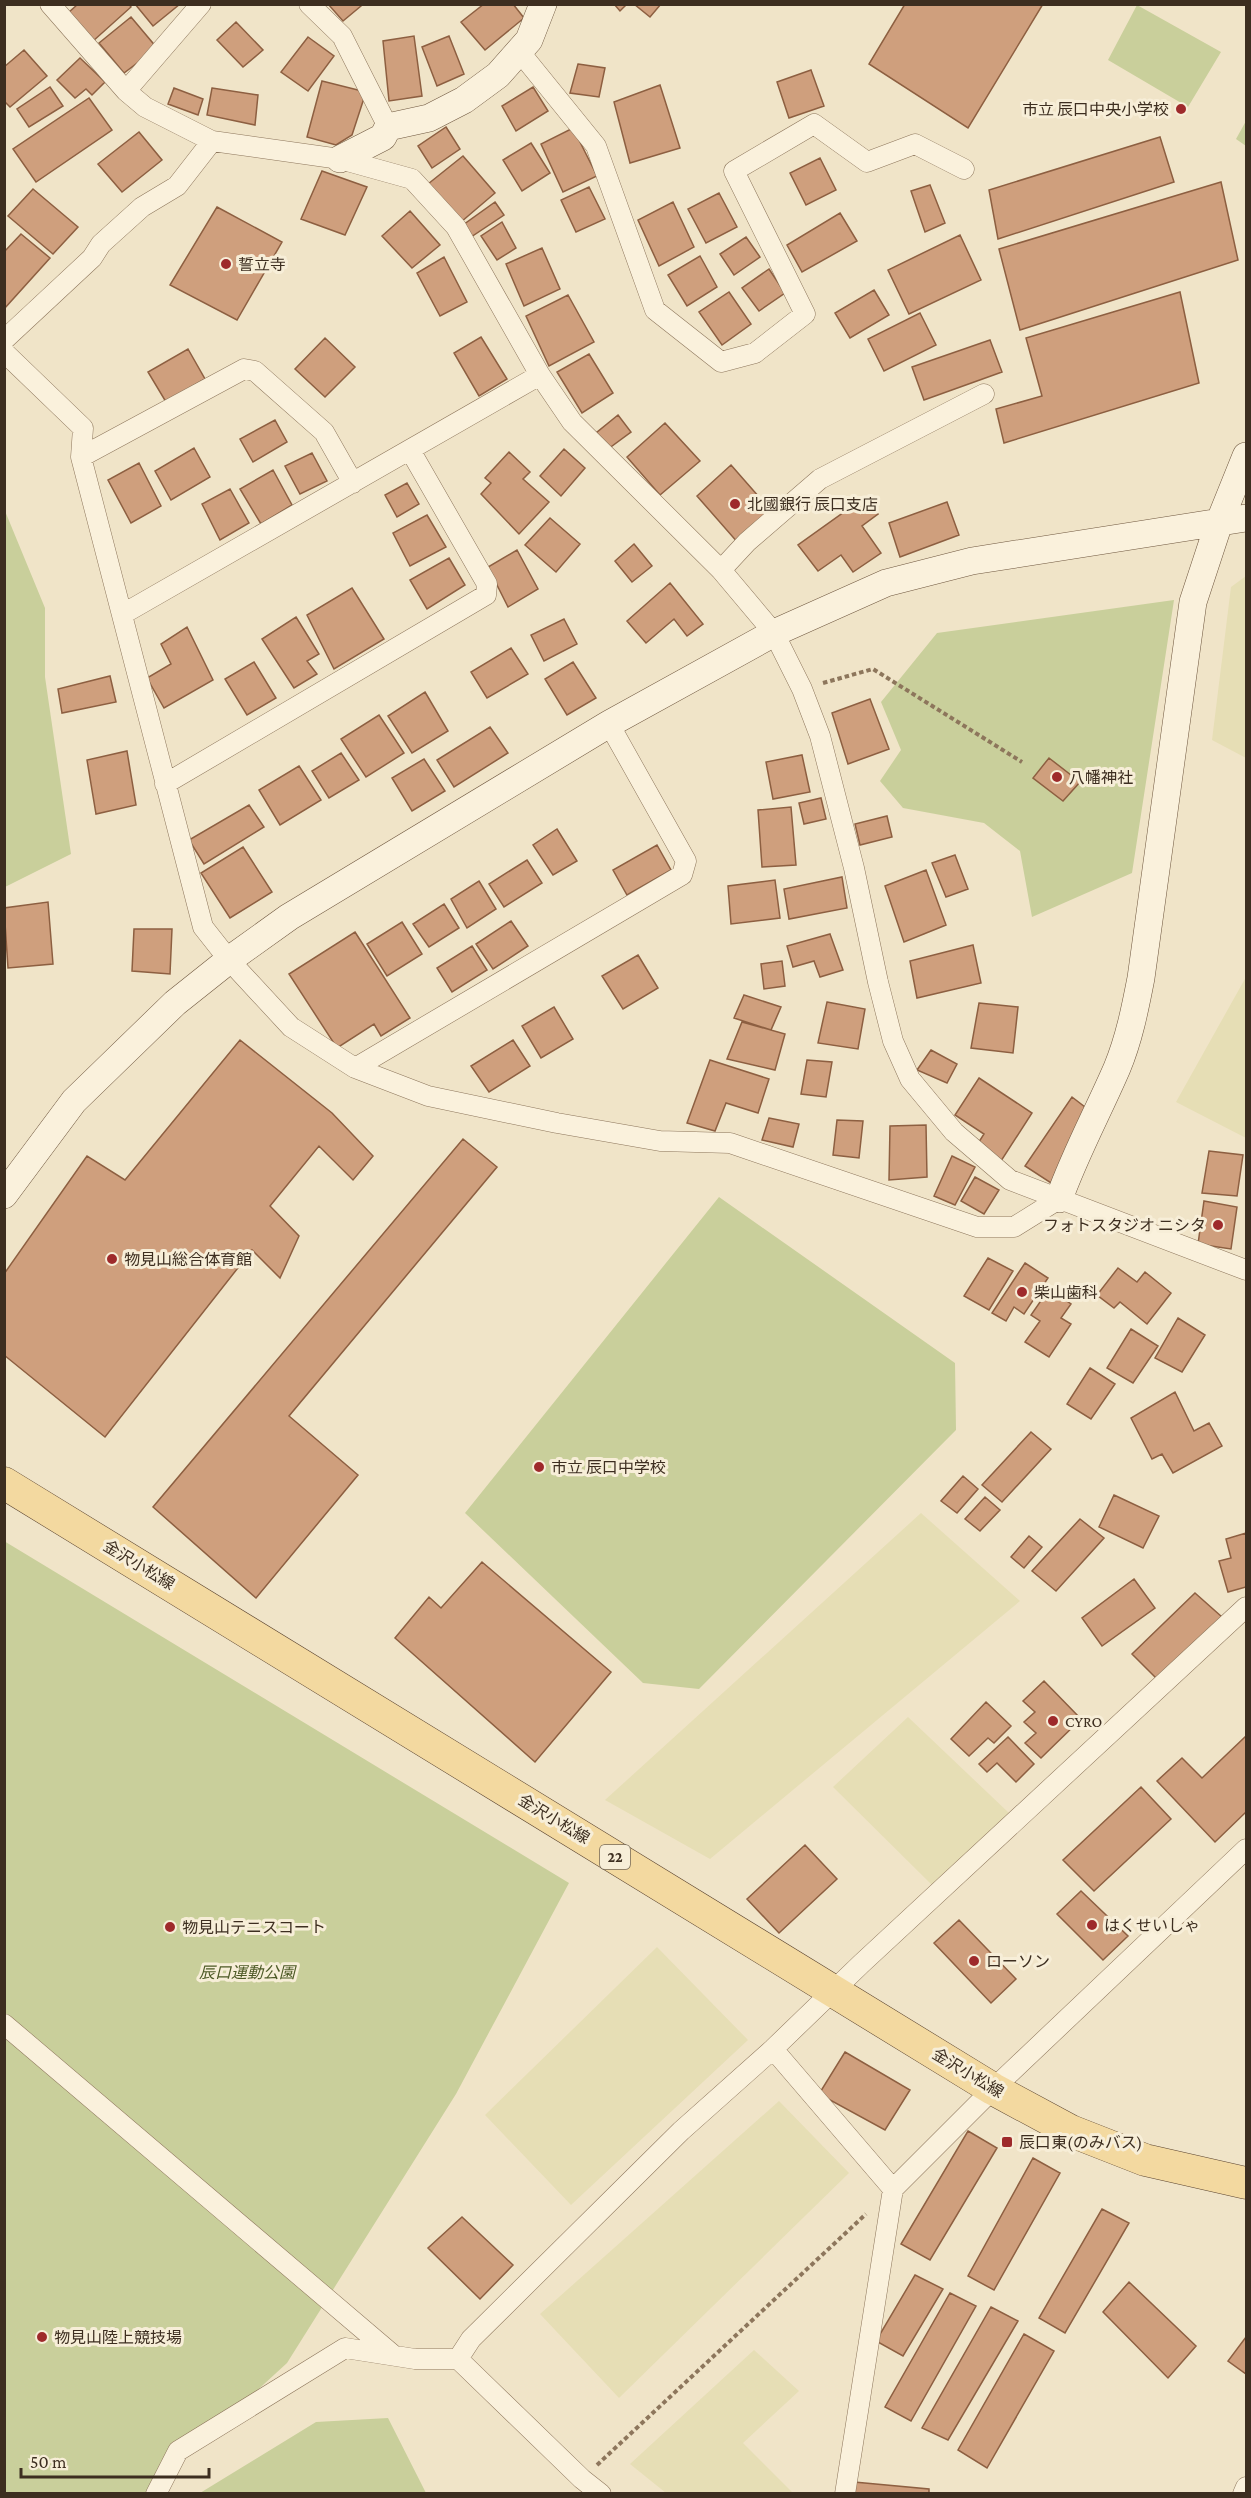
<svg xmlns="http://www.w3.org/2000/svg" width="1251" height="2498" font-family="'Crimson Pro','Noto Sans JP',serif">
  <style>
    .farmland { fill: #e6deb5 }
    .green { fill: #c9cf9b }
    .building { fill: #cf9f7d; stroke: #8d5f41; stroke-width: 1.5 }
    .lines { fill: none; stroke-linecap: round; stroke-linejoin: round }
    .street-casing { stroke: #8d765c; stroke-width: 21 }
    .secondary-casing { stroke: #6f573f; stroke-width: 28 }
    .primary-casing { stroke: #5b4430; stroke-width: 33 }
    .path { stroke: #8d765c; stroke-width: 4; stroke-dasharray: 4.5 3; stroke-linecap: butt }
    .street { stroke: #faf1dc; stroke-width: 20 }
    .secondary { stroke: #faf1dc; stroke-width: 27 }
    .primary { stroke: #f3d9a0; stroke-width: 32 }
    .poi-dot { fill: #9e2a2b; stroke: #f7eed8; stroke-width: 2 }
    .labels { text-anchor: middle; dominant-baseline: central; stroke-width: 6; stroke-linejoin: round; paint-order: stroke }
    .shield { fill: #f7eed8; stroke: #756857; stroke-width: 1.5 }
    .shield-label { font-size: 15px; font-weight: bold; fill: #3d2e20 }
    .poi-label { font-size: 16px; fill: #3d2e20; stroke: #f7eed8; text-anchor: start }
    .street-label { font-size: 16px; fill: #3d2e20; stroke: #f7eed8 }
    .park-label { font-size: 16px; font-style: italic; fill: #4d5a26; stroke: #f7eed8 }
  </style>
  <rect width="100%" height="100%" fill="#f0e4c8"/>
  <path class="farmland" d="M1246 576V758L1212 740 1231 587Z
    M1246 977V1138L1176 1102Z
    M921 1513 1020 1601 710 1859 605 1800Z
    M908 1717 1009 1813 932 1885 833 1787Z
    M657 1947 748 2040 571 2205 485 2115Z
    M779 2101 849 2173 619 2398 540 2314Z
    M754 2350 799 2391 743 2443 793 2493H666L630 2464Z"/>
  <path class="green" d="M1137 5 1221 52 1188 107 1108 60Z
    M1246 121V146L1236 139Z
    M5 511 45 608V677L71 854 5 887Z
    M1174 600 1132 873 1032 917 1020 851 984 823 903 808 880 781 901 750 881 702 937 633Z
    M719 1197 955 1363 956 1430 699 1689 643 1683 465 1513Z
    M4 1541 569 1883 456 2094 287 2363 169 2471 155 2493H5Z
    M388 2418 426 2493H200L316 2422Z"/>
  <path class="building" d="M78 4H129L131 7 92 42 68 13Z
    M135 4H180L153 26Z
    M328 4H359L361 6 343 21Z
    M484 4H513L524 18 485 50 461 22Z
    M614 4H627L620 11Z
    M634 4H661L650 17Z
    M905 4H1043L968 128 869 64Z
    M131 17 157 48 124 73 99 43Z
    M236 22 263 50 243 67 217 40Z
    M414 36 422 96 389 101 383 41Z
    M449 36 464 74 437 86 422 47Z
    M308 37 334 56 308 91 281 72Z
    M24 50 47 76 10 107 4 101V67Z
    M80 58 105 82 92 95 86 89 75 98 57 80Z
    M578 64 605 68 599 97 570 93Z
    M811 70 824 106 789 118 777 82Z
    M322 81 366 92 352 135 336 145 307 137Z
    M660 85 680 148 630 163 614 102Z
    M50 87 63 106 29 127 17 109Z
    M533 87 548 111 516 131 502 106Z
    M174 88 203 99 198 115 168 104Z
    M212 88 258 95 255 125 207 115Z
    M89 98 112 130 36 182 13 149Z
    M446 127 460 149 432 168 418 146Z
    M573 128 597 176 563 192 541 144Z
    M139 132 162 160 122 192 98 164Z
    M1160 137 1174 182 998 239 989 190Z
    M531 143 550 173 522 191 503 160Z
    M463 156 495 193 461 222 428 184Z
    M820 158 836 190 806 205 790 173Z
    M322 171 367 187 345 235 301 219Z
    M1221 182 1238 260 1020 330 999 249Z
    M930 185 945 223 925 232 911 191Z
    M589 187 605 219 576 232 561 200Z
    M33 189 78 227 53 254 8 216Z
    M719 193 737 227 706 243 688 209Z
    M495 202 504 215 471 237 463 225Z
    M673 202 694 247 659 266 638 220Z
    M217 207 282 242 237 320 170 285Z
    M410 211 440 245 412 268 382 236Z
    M840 213 857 241 802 272 787 245Z
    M502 222 516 248 497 260 481 236Z
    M21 234 50 258 4 309V252Z
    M960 235 981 280 909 314 888 270Z
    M746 237 760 257 734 275 720 254Z
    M542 248 560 289 524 306 506 264Z
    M700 256 717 287 687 306 668 275Z
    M444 257 467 302 440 316 417 273Z
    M769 269 785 293 759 311 742 288Z
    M874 290 889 315 850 338 835 313Z
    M729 292 751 324 722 345 699 312Z
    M1180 292 1199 383 1004 443 996 409 1042 396 1026 338Z
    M568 295 594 342 549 366 526 316Z
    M920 313 936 345 884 371 868 339Z
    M481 337 507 379 479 396 454 353Z
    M325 338 355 367 325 397 295 369Z
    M990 340 1002 372 924 400 912 367Z
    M188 349 205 379 166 402 148 372Z
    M589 354 613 393 582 413 557 372Z
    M618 415 631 432 608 449 596 433Z
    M275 420 287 442 253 462 240 439Z
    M665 423 700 461 660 495 627 457Z
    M194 448 210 477 171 500 155 471Z
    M564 449 585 468 561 496 540 476Z
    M509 452 530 472 523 479 549 502 519 534 481 494 491 483 485 478Z
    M312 453 327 481 300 494 285 466Z
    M139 463 161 506 131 523 108 480Z
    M731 465 773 513 739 544 697 496Z
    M273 470 292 505 261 524 240 489Z
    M407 483 419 504 397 517 385 495Z
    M230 489 249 523 220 540 202 504Z
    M865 497 878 514 862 526 881 553 853 572 841 555 818 571 798 545Z
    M947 502 959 535 900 557 889 523Z
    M427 515 446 547 410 566 393 533Z
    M550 518 580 544 556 572 525 545Z
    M634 544 652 566 632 582 615 561Z
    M517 550 538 589 508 607 488 567Z
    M449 558 465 585 427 609 410 580Z
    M670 583 703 624 687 636 674 619 646 643 627 621Z
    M352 588 384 639 334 669 307 615Z
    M296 617 319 654 307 661 317 674 294 688 262 639Z
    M564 619 577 644 544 661 531 635Z
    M187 627 213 680 164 708 147 678 171 664 161 644Z
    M511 648 528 674 487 698 471 672Z
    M254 662 276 698 247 715 225 679Z
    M573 662 596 698 567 715 545 679Z
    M110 676 116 702 62 713 58 689Z
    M425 692 448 731 412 753 388 716Z
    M870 699 889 749 848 764 832 713Z
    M379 715 404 753 366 777 341 739Z
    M490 727 508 753 454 787 437 760Z
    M127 751 136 805 96 814 87 760Z
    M341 753 359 780 329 798 312 771Z
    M802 755 810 792 773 799 766 762Z
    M1049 758 1080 782 1063 801 1033 778Z
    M424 759 445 791 412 811 392 778Z
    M299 766 321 800 280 825 259 790Z
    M821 798 826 819 804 824 799 803Z
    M249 805 264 827 204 864 189 840Z
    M791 807 796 865 762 867 758 810Z
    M887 816 892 837 860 845 855 824Z
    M557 829 577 861 553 875 533 845Z
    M657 845 671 870 627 895 613 870Z
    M243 847 272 892 230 918 201 873Z
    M955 855 968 889 946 897 932 863Z
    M527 860 542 883 504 907 489 884Z
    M926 870 946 925 904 942 885 886Z
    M842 877 847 908 789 919 784 889Z
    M775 880 780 918 731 924 728 886Z
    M479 881 496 909 467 928 451 899Z
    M48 902 53 964 8 968 4 908Z
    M444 904 459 928 429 947 413 924Z
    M511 921 528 946 493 969 476 944Z
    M402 922 422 954 387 976 367 944Z
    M134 929H172L170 974 132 971Z
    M355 932 410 1018 381 1036 374 1024 337 1048 289 974Z
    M830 934 843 970 820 977 814 961 793 967 787 946Z
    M973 945 981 983 917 998 910 961Z
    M472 946 487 970 452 992 437 968Z
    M638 955 658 988 623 1009 602 976Z
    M782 961 785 986 764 989 761 964Z
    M744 995 781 1007 771 1030 734 1018Z
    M827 1002 865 1009 858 1049 818 1043Z
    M979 1003 1018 1007 1013 1053 971 1048Z
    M554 1007 573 1039 541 1058 522 1026Z
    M742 1022 785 1034 775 1070 727 1059Z
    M240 1040 332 1113 373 1156 353 1180 319 1146 270 1206 299 1236 280 1278 252 1250 105 1437 4 1355V1274L87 1156 125 1180Z
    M513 1040 530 1066 489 1092 471 1066Z
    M931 1050 957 1064 947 1083 917 1070Z
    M710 1060 769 1079 758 1113 726 1103 715 1131 687 1123Z
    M807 1060 832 1062 826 1097 801 1094Z
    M979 1078 1032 1113 1001 1161 977 1145 984 1134 955 1115Z
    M1072 1097 1094 1114 1051 1183 1025 1166Z
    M769 1118 799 1124 793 1147 762 1140Z
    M837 1120 863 1121 859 1158 833 1155Z
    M926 1125 927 1177 889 1180 890 1126Z
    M463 1139 497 1167 289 1416 358 1475 256 1598 153 1507Z
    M1209 1151 1243 1155 1237 1196 1202 1193Z
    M952 1156 975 1167 955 1205 934 1196Z
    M975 1177 999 1190 984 1214 961 1201Z
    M1204 1201 1237 1207 1231 1249 1198 1244Z
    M988 1258 1013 1271 989 1310 964 1296Z
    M1025 1263 1048 1278 1024 1314 1014 1307 1006 1321 992 1313Z
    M1118 1268 1137 1282 1145 1272 1171 1293 1147 1324 1120 1302 1114 1308 1097 1295Z
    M1049 1289 1071 1304 1061 1318 1071 1324 1049 1357 1025 1342 1040 1321 1031 1315Z
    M1178 1318 1205 1335 1182 1372 1155 1358Z
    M1131 1329 1158 1346 1133 1383 1107 1368Z
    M1090 1368 1115 1384 1091 1419 1067 1404Z
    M1175 1392 1194 1431 1209 1423 1222 1446 1173 1473 1162 1454 1152 1459 1131 1418Z
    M1031 1432 1051 1449 1002 1502 982 1485Z
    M963 1476 978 1489 957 1513 941 1501Z
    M1114 1495 1159 1516 1143 1548 1099 1527Z
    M985 1497 1000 1510 980 1531 965 1519Z
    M1080 1519 1104 1538 1056 1591 1032 1571Z
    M1246 1533V1587L1228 1592 1219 1561 1231 1558 1226 1539Z
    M1029 1536 1042 1547 1024 1568 1011 1557Z
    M482 1562 611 1672 535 1762 395 1638 429 1597 441 1608Z
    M1134 1579 1155 1608 1102 1646 1082 1618Z
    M1195 1593 1222 1617 1158 1680 1132 1654Z
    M1044 1681 1081 1719 1041 1758 1025 1743 1036 1733 1024 1722 1035 1712 1023 1701Z
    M986 1702 1011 1726 994 1743 988 1738 969 1756 951 1739Z
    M1246 1736V1812L1215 1842 1157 1781 1182 1758 1202 1778Z
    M1008 1737 1034 1764 1016 1782 997 1763 987 1772 979 1764Z
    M1141 1787 1171 1819 1094 1891 1063 1860Z
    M805 1845 837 1879 779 1933 747 1899Z
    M1081 1891 1128 1936 1103 1960 1057 1914Z
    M959 1920 1016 1979 991 2003 934 1943Z
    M845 2052 910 2090 885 2130 819 2094Z
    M968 2131 997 2148 930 2260 901 2244Z
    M1033 2158 1060 2173 994 2290 968 2276Z
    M1102 2209 1129 2223 1065 2333 1039 2318Z
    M462 2217 513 2265 480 2299 428 2248Z
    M915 2275 943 2289 903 2356 876 2341Z
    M1129 2282 1196 2346 1168 2378 1103 2312Z
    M950 2293 976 2306 911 2421 885 2407Z
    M991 2307 1018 2321 948 2440 922 2428Z
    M1024 2334 1054 2351 987 2468 958 2450Z
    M1246 2337V2374L1228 2361Z
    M854 2482 929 2489V2494H853Z"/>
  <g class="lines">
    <g class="street-casing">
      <path id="street" d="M50 4 126 91 145 107 212 141 340 159 412 179 456 227 540 375 572 422 721 570 774 633 802 689 820 736 854 868 878 982 893 1041 910 1079 954 1132 1010 1180 1246 1270
        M309 4 342 36 388 127
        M519 51 596 146 655 310 721 362 755 353 805 314 734 171 814 124 867 162 915 144 964 169
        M126 91 201 4
        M4 340 92 258 101 244 142 207 177 186 212 141
        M4 352 83 428 81 457 203 927 229 960 291 1027 355 1068 428 1096 557 1123 660 1141 730 1143 977 1227H1014L1059 1199
        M81 457 244 369 255 371 324 432 353 483
        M721 570 747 542 820 479 984 394
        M123 614 540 375
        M165 784 486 595 487 584 410 450
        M355 1068 682 875 686 861 609 724
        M4 2024 392 2354
        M773 2049 893 2189
        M458 2359 582 2479 601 2494
        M156 2494 178 2451 345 2348 415 2359H458L471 2339 681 2131 773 2049 861 1964 1246 1607
        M845 2494 893 2189 993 2089 1246 1849
        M1243 2494 1246 2487"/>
    </g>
    <g class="secondary-casing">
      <path id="secondary" d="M340 159 383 137 388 127 429 118 464 100 498 75 529 40 543 4
        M4 1195 74 1101 175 1003 229 960 289 917 609 724 774 633 886 583 972 561 1246 518
        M1059 1199C1075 1154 1098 1112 1117 1068 1129 1039 1135 1009 1141 978L1193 602 1219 523 1246 456"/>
    </g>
    <g class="primary-casing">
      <path id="primary" d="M4 1483 993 2089 1071 2131 1145 2160 1246 2183"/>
    </g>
    <path class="path" d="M823 683 873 669 1022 762
      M597 2465 866 2214"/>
    <use href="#street" class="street"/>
    <use href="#secondary" class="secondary"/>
    <use href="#primary" class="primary"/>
  </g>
  <g class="poi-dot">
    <circle cx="1181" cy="109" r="6"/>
    <circle cx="226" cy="264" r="6"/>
    <circle cx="735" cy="504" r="6"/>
    <circle cx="1057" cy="777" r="6"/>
    <circle cx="1218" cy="1225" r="6"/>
    <circle cx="112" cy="1259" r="6"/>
    <circle cx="1022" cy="1292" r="6"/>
    <circle cx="539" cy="1467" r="6"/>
    <circle cx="1053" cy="1721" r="6"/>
    <circle cx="1092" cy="1925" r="6"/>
    <circle cx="170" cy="1927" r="6"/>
    <circle cx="974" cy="1961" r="6"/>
    <rect x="1001" y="2136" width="12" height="12" rx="3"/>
    <circle cx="42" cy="2337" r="6"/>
  </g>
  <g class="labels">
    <rect class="shield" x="600" y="1845" width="30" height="24" rx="4.5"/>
    <g class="shield-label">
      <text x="615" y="1857">22</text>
    </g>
    <g class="poi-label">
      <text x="1169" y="109" text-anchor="end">市立 辰口中央小学校</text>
      <text x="238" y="264">誓立寺</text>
      <text x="747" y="504">北國銀行 辰口支店</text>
      <text x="1069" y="777">八幡神社</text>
      <text x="1206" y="1225" text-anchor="end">フォトスタジオ ニシタ</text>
      <text x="124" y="1259">物見山総合体育館</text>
      <text x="1034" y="1292">柴山歯科</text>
      <text x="551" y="1467">市立 辰口中学校</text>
      <text x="1065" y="1721">CYRO</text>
      <text x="1104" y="1925">はくせいしゃ</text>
      <text x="182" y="1927">物見山テニスコート</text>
      <text x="986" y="1961">ローソン</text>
      <text x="1019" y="2142">辰口東(のみバス)</text>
      <text x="54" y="2337">物見山陸上競技場</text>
    </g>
    <g class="street-label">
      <text transform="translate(139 1565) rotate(31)">金沢小松線</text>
      <text transform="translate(554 1819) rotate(31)">金沢小松線</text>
      <text transform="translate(968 2073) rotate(31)">金沢小松線</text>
    </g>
    <g class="park-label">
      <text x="247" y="1972">辰口運動公園</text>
    </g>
  </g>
  <rect width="1251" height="2498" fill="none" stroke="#3d2e20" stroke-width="12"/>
  <path d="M21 2468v9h188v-9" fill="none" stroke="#3d2e20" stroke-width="3"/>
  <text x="30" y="2468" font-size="18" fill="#3d2e20" stroke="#f7eed8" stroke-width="4.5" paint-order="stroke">50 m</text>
</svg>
